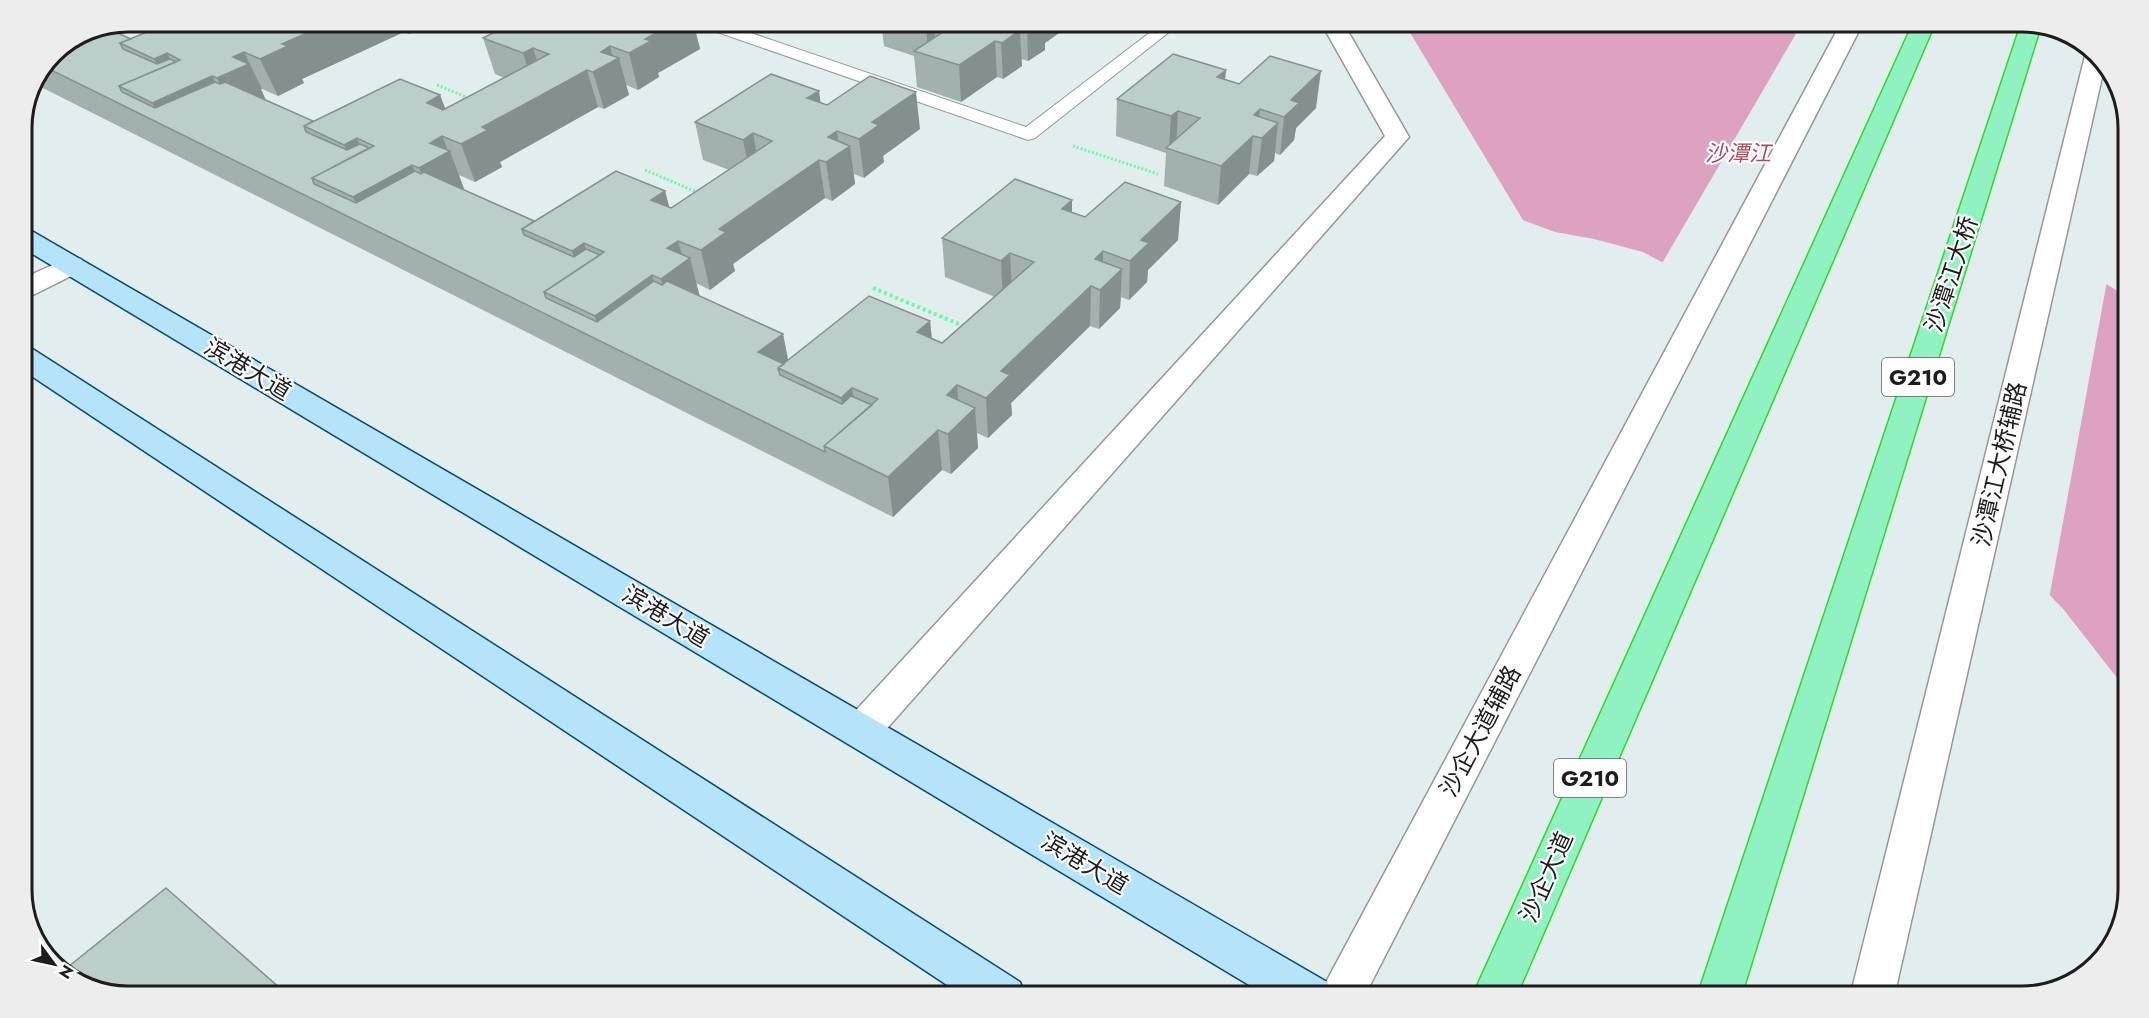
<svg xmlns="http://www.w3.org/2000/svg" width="2149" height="1018" font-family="Jost,'Noto Sans SC',sans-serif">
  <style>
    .water { fill: #dda2bf }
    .pier { fill: #e2eeee }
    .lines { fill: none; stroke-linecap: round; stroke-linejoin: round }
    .service-casing { stroke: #979797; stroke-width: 2 }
    .minor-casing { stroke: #979797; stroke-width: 3 }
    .tertiary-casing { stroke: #979797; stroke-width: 3 }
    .secondary-casing { stroke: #034975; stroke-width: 3 }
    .trunk-casing { stroke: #2ddb21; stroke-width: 3 }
    .path-far1 { stroke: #66fc9f; stroke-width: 3; stroke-dasharray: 2 2; stroke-linecap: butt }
    .path { stroke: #66fc9f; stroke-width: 4; stroke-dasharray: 3 3; stroke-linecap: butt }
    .service { fill: #fff; fill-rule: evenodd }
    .minor { fill: #fff; fill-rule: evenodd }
    .tertiary { fill: #fff; fill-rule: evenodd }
    .secondary { fill: #b5e3fa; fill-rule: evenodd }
    .trunk { fill: #90f2c0; fill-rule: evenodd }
    .wall { fill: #a2b1ad }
    .shaded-wall { fill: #84908d }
    .building { fill: #bccec9; stroke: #84908d; stroke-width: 1.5 }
    .labels { text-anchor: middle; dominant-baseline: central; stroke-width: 4.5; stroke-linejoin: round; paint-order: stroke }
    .far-water-label { font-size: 22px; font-style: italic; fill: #ae485f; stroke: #fff }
    .shield { fill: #fff; stroke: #616161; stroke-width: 1.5 }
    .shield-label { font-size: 22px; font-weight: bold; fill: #1d1d1d }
    .street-label { font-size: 24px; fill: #1d1d1d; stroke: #fff }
    .rim { fill: none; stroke: #1d1d1d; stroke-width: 3 }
  </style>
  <rect width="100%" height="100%" fill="#e2eeee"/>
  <path class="water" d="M1403 21H1779L1784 27 1872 79 2026 236 2128 297V692L2064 610 1834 370 1738 303 1643 252 1594 239 1555 232 1523 220Z"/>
  <path class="pier" d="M1797 32 1874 77 2028 233 2107 281 2049 599 1832 373 1736 305 1661 265Z"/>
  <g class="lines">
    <g class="service-casing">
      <path id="service" d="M692 21H716L1026 127 1165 21H1183L1035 138 1028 140 694 24Z"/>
    </g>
    <g class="minor-casing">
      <path id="minor" d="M1320 21H1342L1409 137 875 742 861 747 847 742 842 731 847 720 1385 136Z
        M71 257 81 259 85 265 81 271 31 296 21 298V279Z"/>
    </g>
    <g class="tertiary-casing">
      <path id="tertiary" d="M1842 21H1864L1364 997H1318Z
        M2088 51 2105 64 1894 997H1850L2085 56Z"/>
    </g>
    <g class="secondary-casing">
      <path id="secondary" d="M21 228 30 230 1327 982 1333 997H1269L21 247Z
        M21 346 31 348 1020 982 1026 997H965L21 369Z"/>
    </g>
    <g class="trunk-casing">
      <path id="trunk" d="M1914 21H1936L1516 997H1472Z
        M2022 21 2041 25 1741 997H1697Z"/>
    </g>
    <path class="path-far1" d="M826 27 835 21
      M437 85 469 98
      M1073 146 1158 174
      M645 170 699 193"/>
    <path class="path" d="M873 288 966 327"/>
    <use href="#service" class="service"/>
    <use href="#minor" class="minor"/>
    <use href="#tertiary" class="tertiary"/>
    <use href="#secondary" class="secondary"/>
    <use href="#trunk" class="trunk"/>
  </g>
  <path class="wall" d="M174 21H253L256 27 270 21H434L409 34 404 32 302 79 304 83 278 96 262 89H261L266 100 313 121 440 95 445 109 504 78 495 74 483 38 517 21H605V24H607L613 21H693L700 49 658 73 659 77 638 90 626 85 629 95 604 109 598 107 550 134 500 162 502 167 475 182 459 175 464 189H463L534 221 665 191 669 207 671 208 729 170 703 160 695 122 821 103 920 129 883 156 884 162 864 178 854 174 855 184 832 201 825 198 733 264 735 271 710 290 696 283 699 296 783 334 788 361 930 321 932 339 942 343 995 297 945 277 942 238 1072 213 1085 217 1181 202 1178 240 1148 270 1147 282 1129 300 1121 297 1120 308 1099 329 1090 326 1011 403 1012 415 988 438 977 433 978 448 951 474 942 470 893 517 37 85 52 52 131 39Z
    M727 21H743L737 24Z
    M881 21H1073V23L1045 43V50L1028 61 1021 59 1022 66 1003 79 997 77 961 102 917 87 914 56 884 46Z
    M1226 70 1225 79 1316 108 1296 128 1294 140 1280 155 1275 153 1274 161 1257 176 1249 174 1218 205 1164 186 1166 153 1116 136 1117 99Z"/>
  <path class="shaded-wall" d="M243 21H253L268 53 236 24Z
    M334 21H399L404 32 302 79 304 83 278 96 260 59 282 44Z
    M404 21H434V22L409 34Z
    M591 21H605L611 47 610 46 614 61 619 58 629 95 604 109 593 72Z
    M678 21H693L700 49 658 73 659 77 638 90 629 53 645 39Z
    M932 21H934L936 56 928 55 926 25Z
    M1004 21H1007L1008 39 1020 30 1022 66 1003 79 1000 24Z
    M1033 21H1073V23L1045 43V50L1028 61 1027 25Z
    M995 41 997 77 961 102 959 65Z
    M533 48 545 85 535 90 523 53Z
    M244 52 262 89H261L266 101 236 115 217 78 233 57Z
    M167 53 175 69 212 76 231 113 165 126 152 103 163 74 154 59Z
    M587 70 598 107 500 162 502 167 475 182 461 144 482 127Z
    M1226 70 1222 107 1217 77Z
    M1321 71 1316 108 1296 128 1294 140 1280 155 1284 117 1291 100Z
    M819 91 824 128 807 98Z
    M916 92 920 129 883 156 884 162 864 178 859 139 872 122Z
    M440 95 455 133 442 136 448 151H450L464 189 434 206 419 168 430 143 427 103Z
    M1260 109 1257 137 1253 136 1249 174 1218 205 1221 166 1254 115Z
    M1178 111 1176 148 1169 149 1171 116Z
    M1278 123 1274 161 1257 176 1262 138Z
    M837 131 840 153 850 146 855 184 832 201 826 162 828 137Z
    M753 133 760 171 751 178 743 140Z
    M357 138 365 157 412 165 428 203 366 225 353 197V164L344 145Z
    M819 160 825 198 733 264 735 271 710 290 701 250 719 229Z
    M665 191 675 229 651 200Z
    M1072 200V239L1062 209Z
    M1181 202 1178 240 1148 270 1147 282 1129 300 1130 261 1141 240Z
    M678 241 684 262 690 258 700 297 671 318 661 279 667 248Z
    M584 243 592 268 580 276 572 251Z
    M1103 251V287L1122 269 1120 308 1099 329 1100 290 1095 259Z
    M1010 253 1012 292 1003 300 1001 261Z
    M652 275 664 315 604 343 595 316Z
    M1091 286 1090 326 1011 403 1012 415 988 438 986 398 1001 371Z
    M930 321 934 361 917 332Z
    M783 334 791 374 778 368 758 352Z
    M957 385 960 422 975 408 978 448 951 474 948 434 947 395Z
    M852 388 858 423 847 433 841 398Z
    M938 430 942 470 893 517 888 477Z"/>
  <path class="building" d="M174 21H243L236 24 251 29 270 21H334L282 44 288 46 260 59 244 52 233 57 249 64 217 78 212 76 152 103 119 86 180 60 167 53 154 59 120 43Z
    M517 21H597L607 24 613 21H678L645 39 651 41 629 53 610 46 601 52 619 58 593 72 587 70 538 97 482 127 488 130 461 144 442 136 430 143 450 151 419 168 412 165 353 197 312 178 374 146 357 138 344 145 304 126 400 79 440 95 427 103 443 110 549 54 533 48 523 53 483 38Z
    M913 21H932L926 25Z
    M937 21H1004L1000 24 1020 30 1002 43 995 41 959 65 914 51 952 26Z
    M1014 21H1033L1027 25Z
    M102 26 131 39 120 43 123 49 157 64 170 59 176 62 119 86 122 92 155 108 215 82 220 84 225 82 313 121 304 126 306 132 347 150 360 144 369 148 312 178 314 184 356 203 415 171 421 174 424 172 534 221 522 229 524 235 574 257 586 249 600 255 544 292 546 298 597 322 654 281 662 285 667 281 783 334 758 352 784 364 778 368 780 375 842 404 851 396 872 405 824 446 825 452 45 67 52 52 87 29Z
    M1173 54 1226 70 1217 77 1239 84 1270 56 1321 71 1291 100 1299 103 1284 117 1260 109 1254 115 1278 123 1262 138 1253 136 1221 166 1166 148 1200 118 1178 111 1171 116 1117 99Z
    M771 74 819 91 807 98 827 105 870 76 916 92 872 122 879 125 859 139 837 131 828 137 850 146 826 162 819 160 719 229 726 232 701 250 678 241 667 248 690 258 661 279 652 275 595 316 544 292 604 252 584 243 572 251 522 229 616 171 665 191 651 200 671 208 772 141 753 133 743 140 695 122Z
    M1015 179 1072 200 1062 209 1085 217 1125 182 1181 202 1141 240 1149 243 1130 261 1103 251 1095 259 1122 269 1100 290 1091 286 1001 371 1010 375 986 398 957 385 947 395 975 408 948 434 938 430 888 477 824 446 878 399 852 388 841 398 778 368 869 296 930 321 917 332 942 343 1034 262 1010 253 1001 261 942 238Z
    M166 888 290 997H127L80 986 63 971Z"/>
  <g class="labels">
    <g class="far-water-label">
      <text x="1738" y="153">沙潭江</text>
    </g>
    <g class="shield">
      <rect x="1882" y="358" width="72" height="38" rx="4.5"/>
      <rect x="1554" y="759" width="72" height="38" rx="4.5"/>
    </g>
    <g class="shield-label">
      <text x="1918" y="377">G210</text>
      <text x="1590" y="778">G210</text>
    </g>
    <g class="street-label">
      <text transform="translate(1951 274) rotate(-72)">沙潭江大桥</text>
      <text transform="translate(248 369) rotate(31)">滨港大道</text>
      <text transform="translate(1999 464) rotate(-77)">沙潭江大桥辅路</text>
      <text transform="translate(666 616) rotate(31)">滨港大道</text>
      <text transform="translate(1480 731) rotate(-62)">沙企大道辅路</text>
      <text transform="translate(1085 863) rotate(31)">滨港大道</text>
      <text transform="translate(1546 877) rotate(-66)">沙企大道</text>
    </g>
  </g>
  <path d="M0 0H2149V1018H0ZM128 32H2022A96 96 0 0 1 2118 128V890A96 96 0 0 1 2022 986H128A96 96 0 0 1 32 890V128A96 96 0 0 1 128 32Z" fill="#ededed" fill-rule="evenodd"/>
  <path class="rim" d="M128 32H2022A96 96 0 0 1 2118 128V890A96 96 0 0 1 2022 986H128A96 96 0 0 1 32 890V128A96 96 0 0 1 128 32Z"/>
  <g transform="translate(54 964) rotate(123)" stroke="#ffffff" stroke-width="4.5" paint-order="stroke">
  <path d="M0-4.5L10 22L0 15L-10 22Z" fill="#1d1d1d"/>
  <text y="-9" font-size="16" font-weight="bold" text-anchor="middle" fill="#1d1d1d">N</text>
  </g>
</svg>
